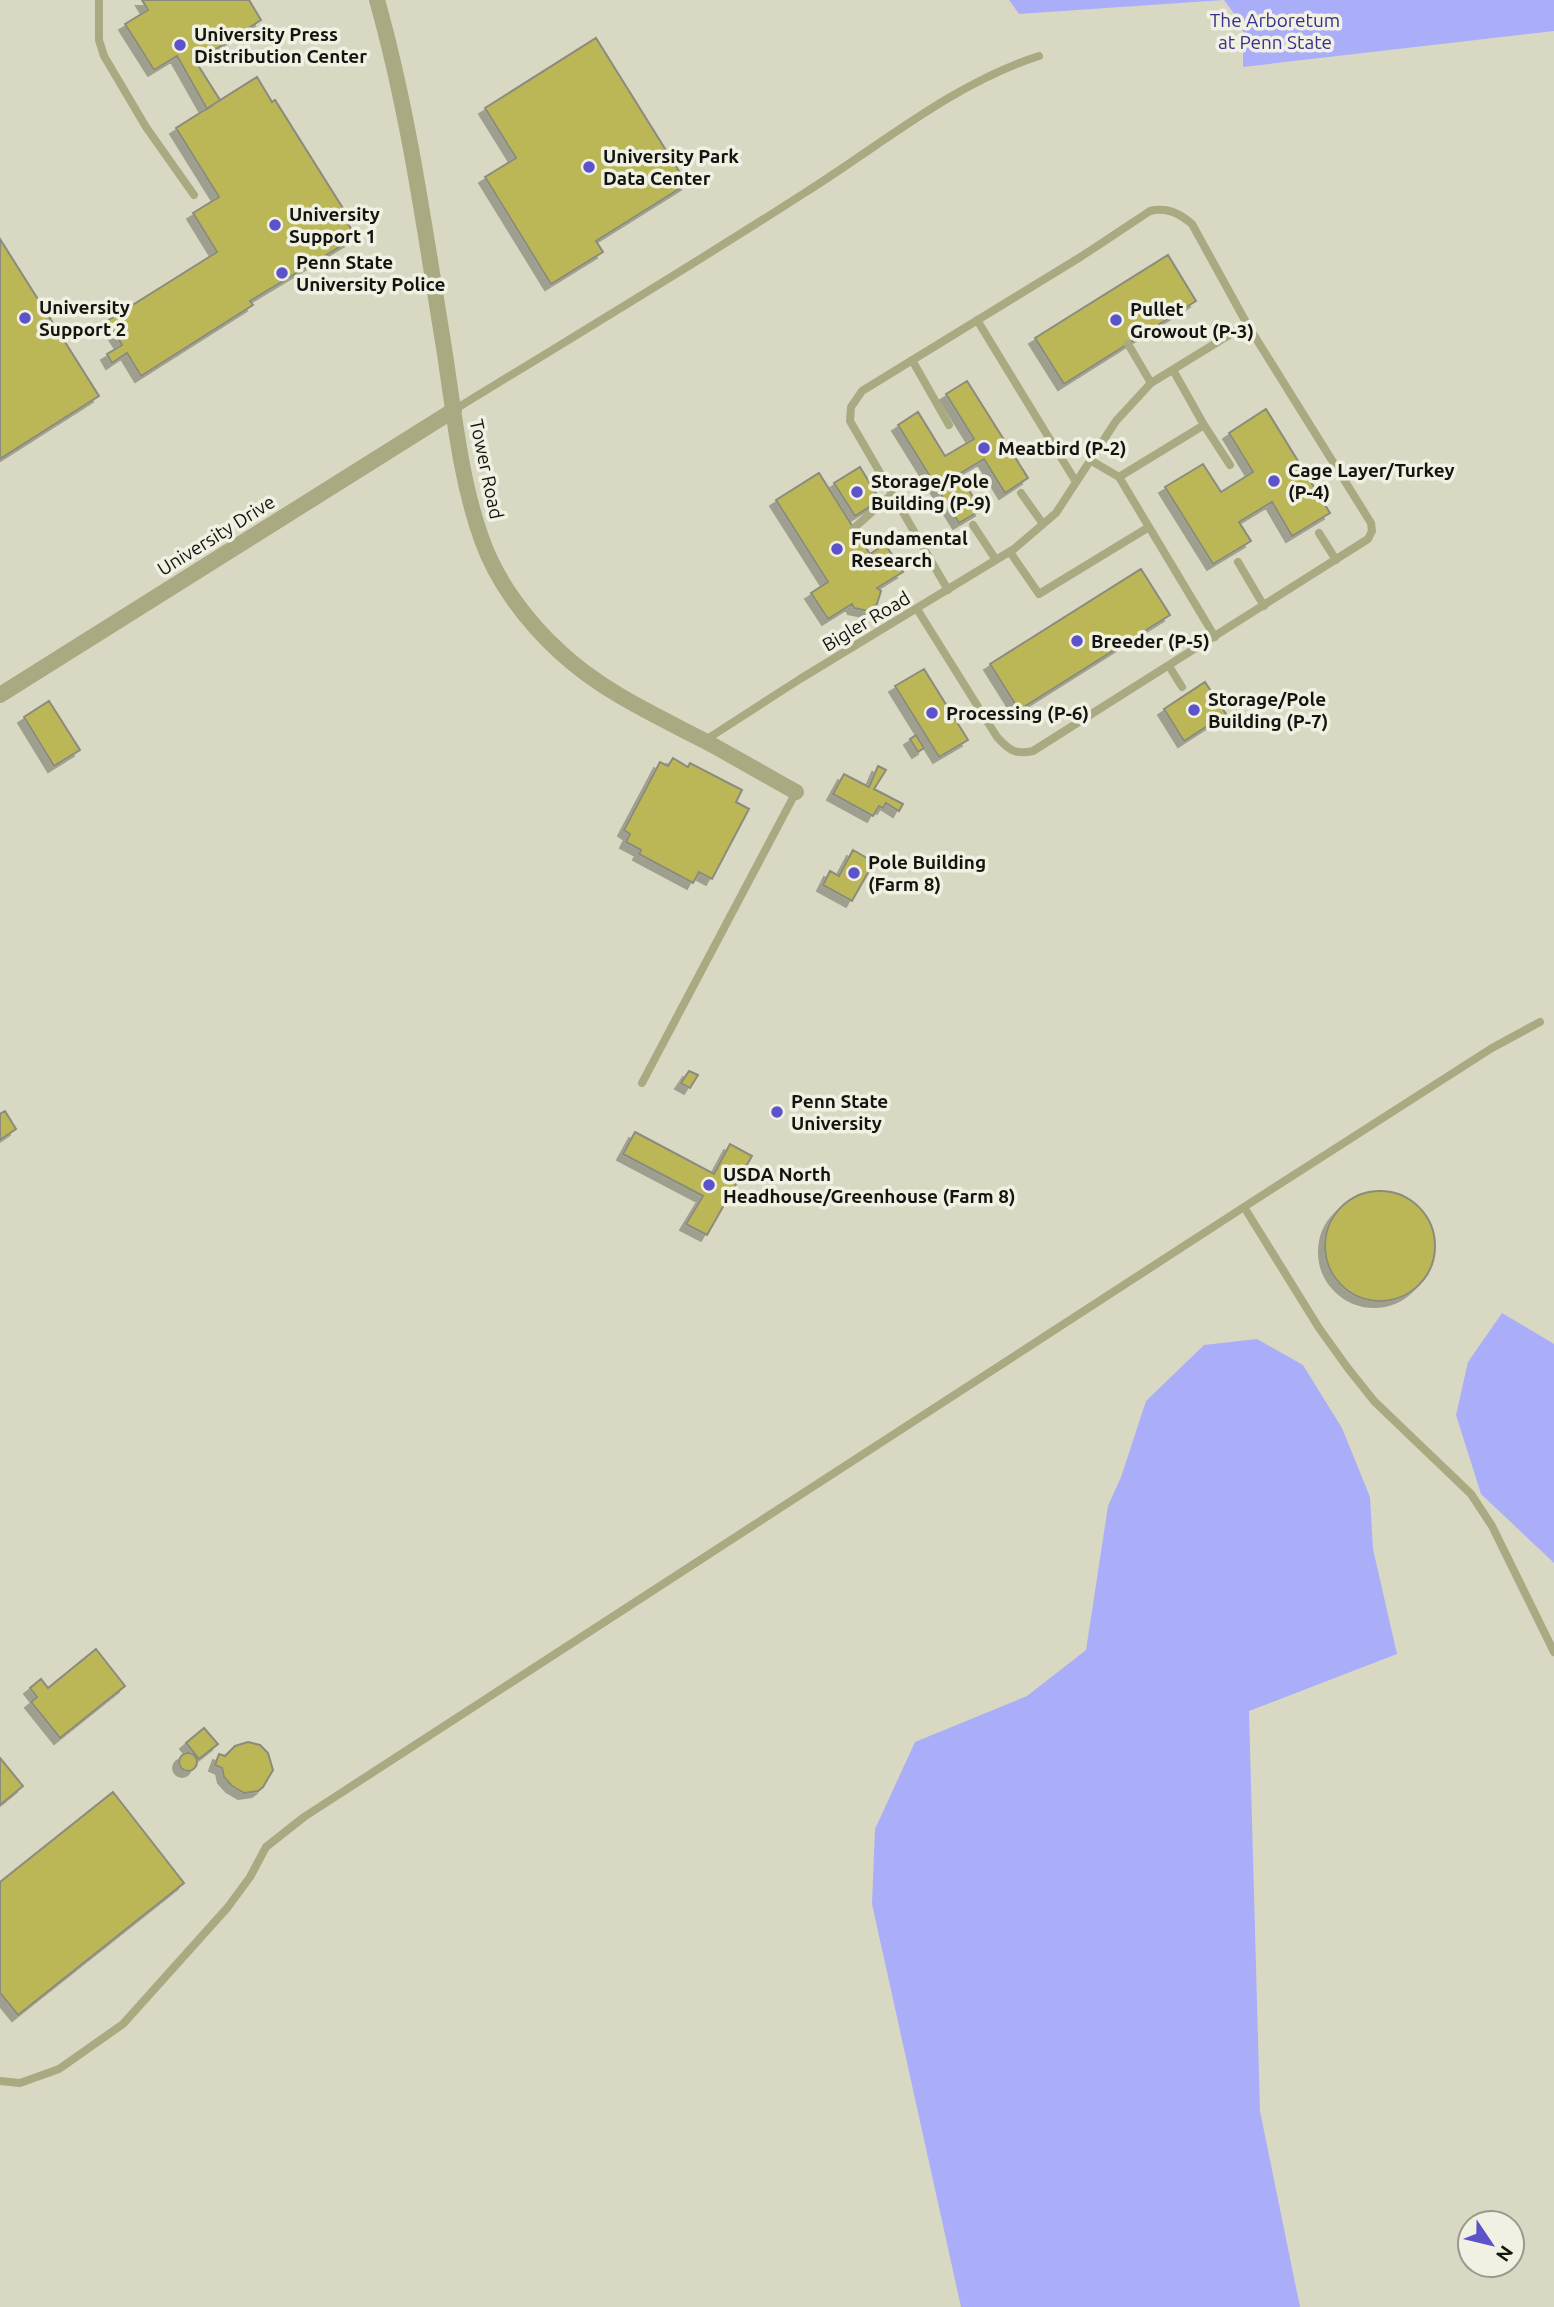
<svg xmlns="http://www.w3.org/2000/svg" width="1554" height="2307" font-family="Ubuntu,sans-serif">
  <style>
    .built { fill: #d9d9c3; fill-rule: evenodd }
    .green { fill: #aaaef9 }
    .building { fill: #bbb757; stroke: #8b8b7e; stroke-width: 2; filter: url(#shadow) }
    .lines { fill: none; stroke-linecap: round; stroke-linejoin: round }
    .lane { stroke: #a9a982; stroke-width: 8 }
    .street { stroke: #a9a982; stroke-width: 16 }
    .poi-dot { fill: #5c53cb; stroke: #f1f1e3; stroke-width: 2.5 }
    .labels { text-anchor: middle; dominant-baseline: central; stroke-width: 7; stroke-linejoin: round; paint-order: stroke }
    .park-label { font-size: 19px; fill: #382e8c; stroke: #f1f1e3 }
    .poi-label { font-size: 19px; font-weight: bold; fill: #151510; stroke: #f1f1e3; text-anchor: start }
    .street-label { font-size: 19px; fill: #151510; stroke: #f1f1e3 }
  </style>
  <defs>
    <filter id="shadow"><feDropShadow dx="-6" dy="6" stdDeviation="0" flood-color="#0004"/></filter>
  </defs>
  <rect width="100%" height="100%" fill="#e4e4d6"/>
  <path class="built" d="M0 0H1554V2307H0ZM1470 2223H1512V2265H1470Z"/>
  <path class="green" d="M1009 0H1554V31L1243 67V26L1224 0 1019 14Z
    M1502 1313 1554 1344V1563L1481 1494 1456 1415 1468 1362Z
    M1257 1339 1303 1365 1342 1428 1370 1497 1373 1549 1397 1654 1249 1711 1260 2111 1300 2307H961L872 1904 875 1829 915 1742 1027 1696 1086 1650 1108 1506 1121 1477 1146 1401 1204 1345Z"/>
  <path class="building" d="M142 0H249L261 20 196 62 220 100 207 109 177 56 154 70 125 24 148 10Z
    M596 38 687 184 596 241 603 252 551 284 485 177 516 158 485 108Z
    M257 77 272 102 275 100 344 210 341 212 356 237 250 301 253 305 141 376 127 353 112 363 107 354 122 345 107 321 217 252 193 213 219 197 176 128Z
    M0 239 99 396 0 459Z
    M1168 255 1196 301 1064 384 1035 338Z
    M967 381 1028 478 1005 493 984 459 959 474 981 510 959 523 898 425 918 412 945 456 974 439 946 394Z
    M1266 409 1330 513 1292 536 1272 502 1239 522 1251 541 1213 564 1165 487 1203 464 1221 492 1253 472 1229 433Z
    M860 467 880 500 855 516 834 483Z
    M819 473 870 554 885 544 903 572 877 588 881 591 877 604 868 611 854 608 852 604 828 619 811 593 828 582 776 500Z
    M1141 569 1170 615 1019 710 990 664Z
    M924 669 968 740 939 757 895 686Z
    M1205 682 1226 714 1184 741 1164 709Z
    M49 701 80 750 54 766 24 717Z
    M916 735 924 748 918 752 910 739Z
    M673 758 688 767 690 763 742 790 736 802 749 809 712 879 699 872 693 883 639 854 641 850 626 842 630 834 624 830 660 762 668 766Z
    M878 766 886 770 874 789 903 804 899 811 886 803 883 808 879 806 873 816 833 794 844 774 869 787Z
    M853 850 874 862 852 901 823 885 830 871 839 876Z
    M689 1071 698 1075 690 1088 681 1083Z
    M5 1111 16 1129 0 1140V1114Z
    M635 1132 714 1174 730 1144 752 1156 707 1235 686 1224 703 1196 623 1154Z
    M1325 1246a55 55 0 1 1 110 0a55 55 0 1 1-110 0Z
    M96 1649 125 1686 60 1738 31 1702 37 1697 30 1688 41 1679 48 1688Z
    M204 1728 218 1744 199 1759 186 1743Z
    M248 1742 260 1745 268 1753 273 1770 263 1787 258 1791 244 1793 232 1786 224 1777 222 1768 215 1765 219 1754 225 1756 235 1746Z
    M179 1762a9 9 0 1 1 18 0a9 9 0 1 1-18 0Z
    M0 1758 23 1786 0 1805Z
    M113 1792 184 1883 18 2015 0 1993V1882Z"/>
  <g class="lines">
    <path class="lane" d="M99 0V40L104 56 146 127 194 195
      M977 320 1076 482
      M1128 344 1151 383
      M912 360 949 425
      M454 410C571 338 690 267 806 192 881 145 954 83 1039 56
      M1204 425 1230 465
      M1090 460 1119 477 1215 637
      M1119 477 1204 425 1173 370
      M1021 493 1043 524
      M973 525 996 560
      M854 528 891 495
      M1319 533 1336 560
      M1010 552 1039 594 1149 527
      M1238 562 1264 606
      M917 609 997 737C1009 750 1015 755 1033 751L1368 539 1372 531 1371 523 1247 324 1192 224C1179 213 1167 207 1150 211L1082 256 862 391 851 407 850 421 948 590
      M1169 666 1182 687
      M704 741 800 679 1014 549 1056 513 1116 421 1151 383 1247 324
      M642 1083 796 792
      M1244 1207 1319 1328 1347 1367 1374 1401 1471 1494 1492 1526 1554 1652
      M0 2081 20 2083 59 2069 123 2024 228 1907 250 1877 266 1847 304 1817 1244 1207 1492 1048 1540 1022"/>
    <path class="street" d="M377 0C409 113 425 232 444 348 454 412 460 479 482 540 497 582 527 622 560 652 602 691 653 714 703 740 735 757 765 775 796 792
      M0 695 454 410"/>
  </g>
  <g class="poi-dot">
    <circle cx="180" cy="45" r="7"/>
    <circle cx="589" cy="167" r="7"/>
    <circle cx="275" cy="225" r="7"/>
    <circle cx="282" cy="273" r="7"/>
    <circle cx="25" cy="318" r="7"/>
    <circle cx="1116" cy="320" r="7"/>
    <circle cx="984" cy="448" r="7"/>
    <circle cx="1274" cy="481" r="7"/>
    <circle cx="857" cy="492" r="7"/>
    <circle cx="837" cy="549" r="7"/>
    <circle cx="1077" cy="641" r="7"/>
    <circle cx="1194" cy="710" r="7"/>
    <circle cx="932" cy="713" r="7"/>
    <circle cx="854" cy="873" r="7"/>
    <circle cx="777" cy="1112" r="7"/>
    <circle cx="709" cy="1185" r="7"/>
  </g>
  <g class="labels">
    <g class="park-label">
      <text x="1275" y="20">The Arboretum<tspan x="1275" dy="22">at Penn State</tspan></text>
    </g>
    <g class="poi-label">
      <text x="194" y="34">University Press<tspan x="194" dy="22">Distribution Center</tspan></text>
      <text x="603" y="156">University Park<tspan x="603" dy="22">Data Center</tspan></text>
      <text x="289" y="214">University<tspan x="289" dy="22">Support 1</tspan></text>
      <text x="296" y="262">Penn State<tspan x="296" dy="22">University Police</tspan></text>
      <text x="39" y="307">University<tspan x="39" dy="22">Support 2</tspan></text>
      <text x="1130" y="309">Pullet<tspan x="1130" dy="22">Growout (P-3)</tspan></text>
      <text x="998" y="448">Meatbird (P-2)</text>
      <text x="1288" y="470">Cage Layer/Turkey<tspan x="1288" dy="22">(P-4)</tspan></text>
      <text x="871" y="481">Storage/Pole<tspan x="871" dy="22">Building (P-9)</tspan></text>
      <text x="851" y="538">Fundamental<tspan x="851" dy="22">Research</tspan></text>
      <text x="1091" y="641">Breeder (P-5)</text>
      <text x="1208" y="699">Storage/Pole<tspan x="1208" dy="22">Building (P-7)</tspan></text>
      <text x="946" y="713">Processing (P-6)</text>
      <text x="868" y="862">Pole Building<tspan x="868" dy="22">(Farm 8)</tspan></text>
      <text x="791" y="1101">Penn State<tspan x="791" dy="22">University</tspan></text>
      <text x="723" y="1174">USDA North<tspan x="723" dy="22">Headhouse/Greenhouse (Farm 8)</tspan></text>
    </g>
    <g class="street-label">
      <text transform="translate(487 469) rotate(78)">Tower Road</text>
      <text transform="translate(216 535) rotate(-32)">University Drive</text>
      <text transform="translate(866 621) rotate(-31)">Bigler Road</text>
    </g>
  </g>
  <g transform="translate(1491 2244) rotate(125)"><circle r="33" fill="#f1f1e3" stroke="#99998f" stroke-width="2"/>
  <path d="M0-5L12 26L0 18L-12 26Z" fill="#5c53cb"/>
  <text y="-10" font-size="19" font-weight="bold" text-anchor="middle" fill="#151510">N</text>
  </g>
</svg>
